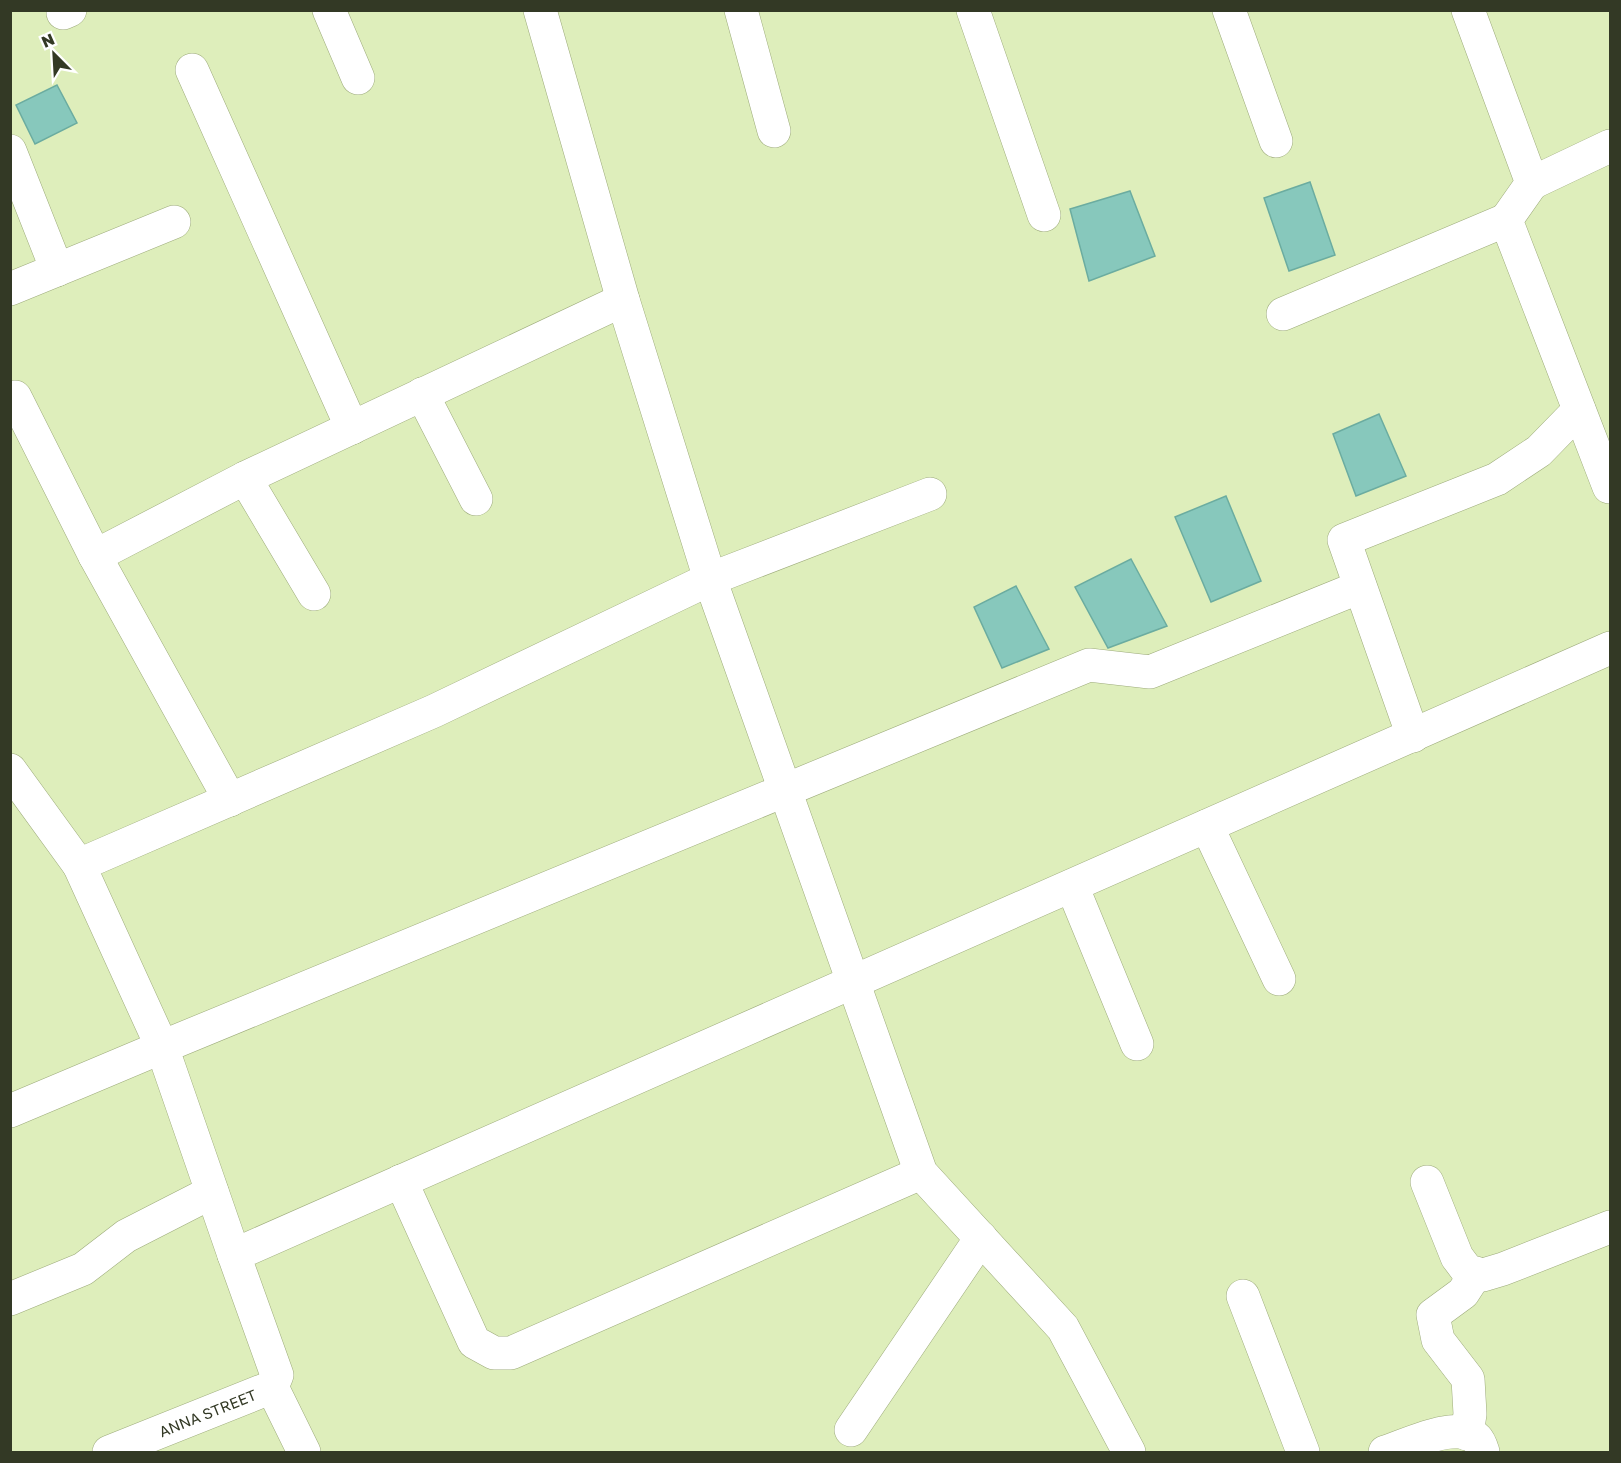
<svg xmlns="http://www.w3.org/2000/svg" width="1621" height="1463" font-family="'Golos Text',sans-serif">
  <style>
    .building { fill: #87c8bc; stroke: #6baca0; stroke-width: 1.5 }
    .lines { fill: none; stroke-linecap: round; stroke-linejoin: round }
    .street-casing { stroke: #9dab7b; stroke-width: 34 }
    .street { stroke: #fff; stroke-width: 33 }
    .labels { text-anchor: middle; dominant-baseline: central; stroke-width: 4.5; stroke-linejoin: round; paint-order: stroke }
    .street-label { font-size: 15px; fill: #333925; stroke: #fff }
  </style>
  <rect width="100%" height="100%" fill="#deeebb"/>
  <path class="building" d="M57 85 77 123 35 144 16 105Z
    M1310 182 1335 255 1289 271 1264 198Z
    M1130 191 1155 256 1089 281 1070 209Z
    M1379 414 1406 476 1356 496 1333 434Z
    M1226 496 1261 581 1211 602 1175 517Z
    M1131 559 1167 626 1108 648 1075 587Z
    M1016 586 1049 649 1002 668 974 607Z"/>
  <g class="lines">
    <g class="street-casing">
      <g id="street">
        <path d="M329 10 358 78"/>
        <path d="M540 10 623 300 710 579 921 1173 1063 1328 1129 1452"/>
        <path d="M741 10 774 131"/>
        <path d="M973 10 1044 215"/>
        <path d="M1229 10 1276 141"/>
        <path d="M1468 10 1532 183 1506 220 1609 487"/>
        <path d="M63 13 70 10"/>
        <path d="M192 70 352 428"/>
        <path d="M10 151 57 270"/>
        <path d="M1532 183 1610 146"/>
        <path d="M10 289 174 222"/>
        <path d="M1283 314 1506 220"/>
        <path d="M422 394 476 499"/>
        <path d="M15 397 95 556 230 800"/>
        <path d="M245 478 314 594"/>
        <path d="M95 556 245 478 623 300"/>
        <path d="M1413 736 1344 540 1497 479 1539 451 1579 410"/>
        <path d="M10 770 79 865"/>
        <path d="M1207 826 1279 979"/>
        <path d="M1072 886 1137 1044"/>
        <path d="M10 1111 162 1047 79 865 434 711 710 579 930 494"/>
        <path d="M401 1181 474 1342 494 1353H511L921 1173"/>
        <path d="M1427 1182 1457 1257 1469 1273 1483 1275 1503 1269 1610 1227"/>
        <path d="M234 1255 162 1047 1089 665 1150 672 1360 587"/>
        <path d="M1243 1296 1303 1452"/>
        <path d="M10 1299 83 1269 126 1236 212 1192"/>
        <path d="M851 1430 981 1238"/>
        <path d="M1467 1434 1470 1414 1468 1379 1438 1340 1433 1315 1463 1293 1476 1273"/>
        <path id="s1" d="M109 1452 272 1387"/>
        <path d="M304 1452 272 1387 277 1375 234 1255 1610 648"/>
        <path d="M1385 1452C1408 1445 1457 1419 1477 1439 1480 1442 1482 1449 1483 1452"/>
      </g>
    </g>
    <use href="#street" class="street"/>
  </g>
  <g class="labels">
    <g class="street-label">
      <text stroke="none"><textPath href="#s1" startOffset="106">ANNA STREET</textPath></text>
    </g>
  </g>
  <rect width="1621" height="1463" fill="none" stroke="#333925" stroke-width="24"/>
  <g transform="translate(54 54) rotate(336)" stroke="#ffffff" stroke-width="4.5" paint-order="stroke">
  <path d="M0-4.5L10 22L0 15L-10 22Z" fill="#333925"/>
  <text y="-9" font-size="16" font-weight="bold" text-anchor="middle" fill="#333925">N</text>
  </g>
</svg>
